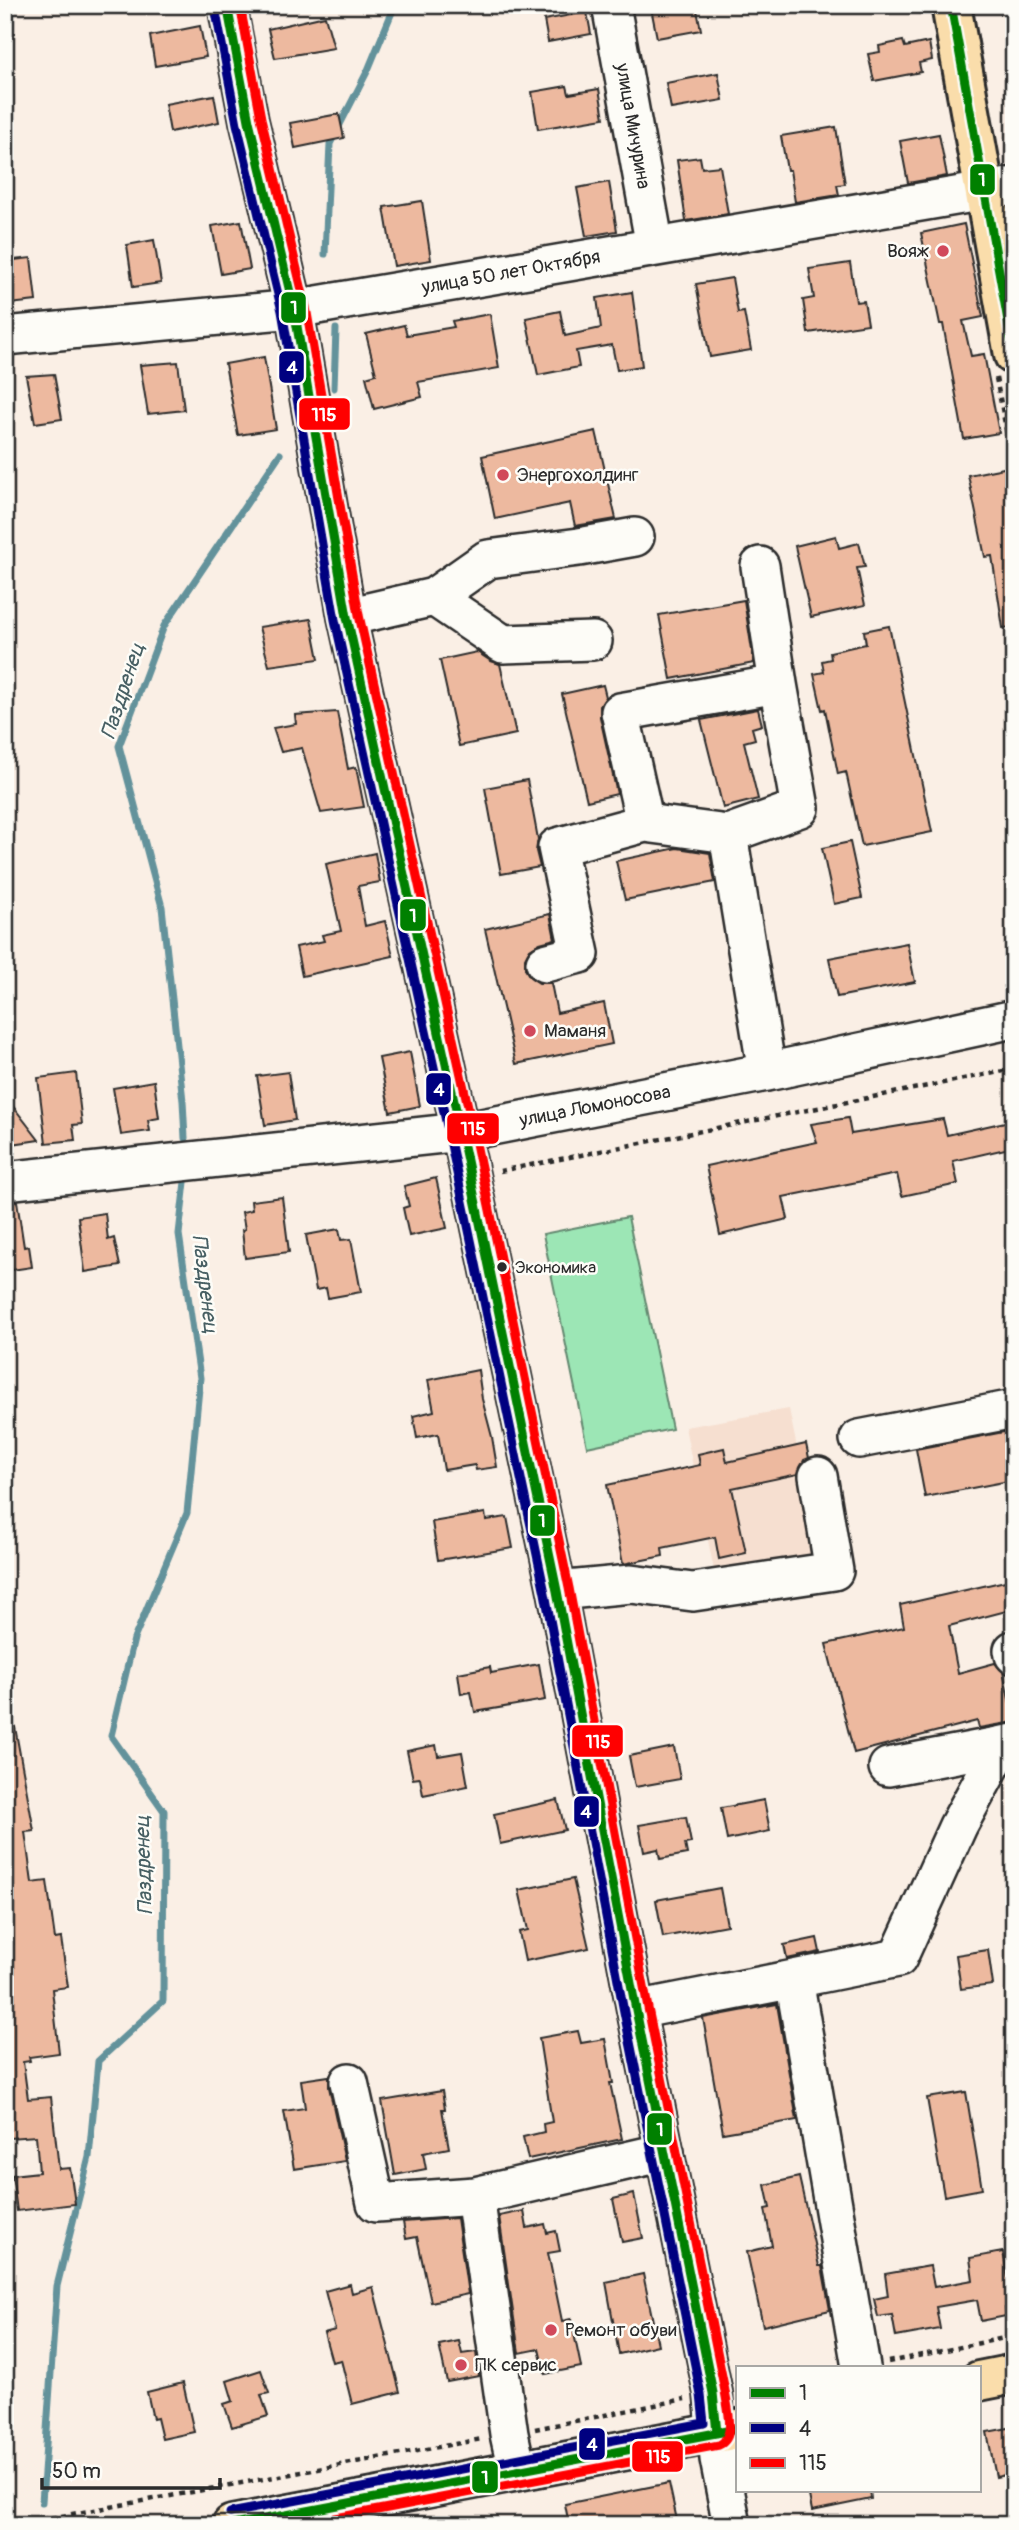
<svg xmlns="http://www.w3.org/2000/svg" width="1019" height="2530" font-family="Pangolin,sans-serif">
  <style>
    .built { fill: #f6dfd0 }
    .green { fill: #9ce6b5; stroke: #648870; stroke-width: 2 }
    .lines { fill: none; stroke-linecap: round; stroke-linejoin: round }
    .stream { stroke: #63929b; stroke-width: 7 }
    .building { fill: #edb99f; stroke: #2b2b2b; stroke-width: 2 }
    .minor-casing { stroke: #2b2b2b; stroke-width: 42 }
    .major-casing { stroke: #2b2b2b; stroke-width: 44 }
    .path { stroke: #2b2b2b; stroke-width: 4.5; stroke-dasharray: 5 5; stroke-linecap: butt }
    .minor { stroke: #fdfcf7; stroke-width: 37 }
    .major { stroke: #faddab; stroke-width: 38 }
    .bus-1-casing { stroke: #fdfcf7; stroke-width: 14 }
    .bus-2-casing { stroke: #fdfcf7; stroke-width: 14 }
    .bus-3-casing { stroke: #fdfcf7; stroke-width: 14 }
    .bus-1 { stroke: #008000; stroke-width: 9 }
    .bus-2 { stroke: #000080; stroke-width: 9 }
    .bus-3 { stroke: #f00; stroke-width: 9 }
    .poi-dot { fill: #d1495b; stroke: #fdfcf7; stroke-width: 2.5 }
    .bus-dot { fill: #2b2b2b; stroke: #fdfcf7; stroke-width: 2.5 }
    .labels { text-anchor: middle; dominant-baseline: central; stroke-width: 5; stroke-linejoin: round; paint-order: stroke }
    .bus-label { font-size: 17px; fill: #2b2b2b; stroke: #fdfcf7; text-anchor: start }
    .street-label { font-size: 19px; fill: #2b2b2b; stroke: #fdfcf7 }
    .poi-label { font-size: 19px; fill: #2b2b2b; stroke: #fdfcf7; text-anchor: start }
    .water-label { font-size: 21px; font-style: italic; fill: #475f63; stroke: #fdfcf7 }
    .line-badge { stroke: #fdfcf7; stroke-width: 2.5 }
    .badge-label { font-size: 19px; text-anchor: middle; font-weight: bold; fill: #fff }
  </style>
  <rect width="100%" height="100%" fill="#faefe5"/>
  <filter id="ink" filterUnits="userSpaceOnUse"><feTurbulence type="fractalNoise" baseFrequency=".0143" numOctaves="2"/><feDisplacementMap in="SourceGraphic" scale="14" xChannelSelector="R" yChannelSelector="G"/><feConvolveMatrix kernelMatrix="1 2 1 2 8 2 1 2 1" color-interpolation-filters="sRGB"/></filter>
  <g filter="url(#ink)">
    <path class="built" d="M789 1409 820 1560 716 1580 685 1427Z"/>
    <path class="green" d="M628 1217 672 1429 587 1447 543 1234Z"/>
    <g class="lines">
      <path class="stream" d="M325 254 330 144 368 70 395 5
        M334 388 336 329
        M185 1138 183 1101 162 907 119 746 164 626 280 454
        M42 2502 57 2286 89 2157 98 2061 163 2001 164 1811 111 1736 134 1639 187 1513 200 1378 179 1234 185 1182"/>
    </g>
    <path class="building" d="M667 5H696L701 30 657 38 651 8Z
      M587 12 591 34 548 42 544 20Z
      M325 16 334 48 275 58 268 29Z
      M200 26 206 57 155 66 150 36Z
      M903 41 905 47 929 42 932 60 919 63 921 72 874 81 868 54 880 52 879 46Z
      M718 73 723 100 671 109 666 83Z
      M567 86 569 94 599 89 604 118 538 129 532 92Z
      M214 95 219 122 170 132 165 104Z
      M339 114 344 138 295 148 290 123Z
      M836 127 845 184 837 185 839 195 795 202 790 170H787L781 136Z
      M939 134 947 176 908 183 900 141Z
      M700 157 702 168 720 166 728 214 686 221 677 160Z
      M609 182 617 231 586 236 577 188Z
      M422 201 431 260 394 266 384 207Z
      M241 221 250 269 221 274 212 226Z
      M964 224 983 317 963 321 971 356 984 354 999 433 964 439 943 324H940L921 233Z
      M154 240 161 283 133 287 127 245Z
      M31 258 36 301 10 304 5 261Z
      M850 263 856 302 864 301 868 324 808 333 803 300 814 298 809 269Z
      M732 278 738 313 744 312 751 350 710 357 696 284Z
      M632 292 642 366 617 370 612 345 576 351 579 367 538 375 526 318 560 311 565 336 601 328 597 298Z
      M490 314 499 368 418 382 422 397 374 409 366 377 376 374 366 334 404 325 407 335 454 327 452 321Z
      M264 357 276 429 238 435 225 364Z
      M178 362 184 410 148 414 140 365Z
      M54 374 62 419 35 423 26 376Z
      M596 431 616 519 575 526 570 503 495 519 482 456Z
      M1009 467 1014 491V627L1003 628 992 556 985 557 968 475Z
      M836 536 839 548 859 543 865 567 857 568 865 605 811 617 795 546Z
      M744 600 754 663 671 679 659 615Z
      M311 619 319 659 269 666 259 627Z
      M889 626 932 832 862 846 846 772 838 774 825 709 822 710 814 674 824 672 822 661 831 659 830 652 866 644 864 631Z
      M477 652 491 661 500 664 516 734 459 746 440 660Z
      M603 685 606 697 600 706V717L617 794 587 801 562 694Z
      M758 709 762 725 752 728 755 739 744 742 758 799 723 808 701 720Z
      M337 712 348 769 356 767 364 807 321 813 302 748 281 752 273 728 296 724 295 715Z
      M527 780 538 839 536 851 540 867 501 874 485 788Z
      M850 842 862 898 834 904 822 848Z
      M677 848 710 853 715 882 625 900 616 861Z
      M375 853 380 882 358 886 365 926 385 921 393 956 302 976 296 947 324 941 322 935 341 931 326 864Z
      M550 914 555 939 540 943 530 949 525 958V969L530 977 539 983H551L557 1013 604 1003 612 1044 516 1064 485 929Z
      M907 943 915 982 837 997 829 958Z
      M410 1052 420 1106 390 1112 379 1058Z
      M288 1072 295 1120 265 1125 257 1076Z
      M76 1073 82 1124 73 1125 75 1140 46 1143 38 1078Z
      M154 1081 159 1118 148 1120 150 1131 121 1135 113 1088Z
      M5 1096 39 1140 5 1145Z
      M848 1118 851 1134 943 1119 947 1135 1014 1120V1147L953 1161 958 1184 902 1196 897 1174 783 1197 788 1219 720 1235 706 1166 817 1142 811 1124Z
      M436 1178 447 1228 409 1236 403 1208 409 1206 404 1186Z
      M282 1197 289 1252 245 1258 242 1230 245 1229 242 1212 252 1210 251 1201Z
      M17 1201 24 1247 29 1246 32 1267 5 1271V1202Z
      M105 1213 108 1240 114 1238 120 1266 85 1272 78 1217Z
      M339 1229 341 1240 351 1239 361 1292 328 1298 326 1288 316 1290 306 1235Z
      M478 1370 482 1399 492 1437 497 1467 476 1470 475 1465 444 1470 438 1434 417 1438 413 1416 434 1411 428 1380Z
      M1014 1430V1480L925 1497 916 1449Z
      M806 1444 809 1458 804 1460 798 1474 732 1488 746 1553 719 1559 715 1537 662 1548 663 1556 623 1564 607 1485 700 1465 698 1454 724 1448 727 1462Z
      M485 1513 486 1520 507 1517 513 1548 438 1560 432 1522Z
      M1014 1579V1609L949 1626 958 1673 995 1663 1003 1672 1014 1722 979 1728 977 1721 854 1753 826 1644 904 1627 900 1605Z
      M539 1664 545 1700 475 1712 471 1692 461 1694 458 1673 490 1667 491 1673Z
      M15 1727 34 1831 25 1832 32 1883 47 1881 55 1939 61 1938 68 1987 52 1989 59 2053 29 2057 30 2061 23 2062 28 2099 51 2097 59 2169 70 2168 75 2204 17 2211 12 2175 39 2172 36 2136 9 2138 5 2106V1945L13 1944 7 1907 5 1908V1728Z
      M436 1745 438 1756 462 1752 468 1786 423 1795 420 1778 413 1779 407 1751Z
      M674 1747 680 1779 635 1787 629 1756Z
      M558 1800 565 1830 500 1844 494 1814Z
      M764 1800 770 1831 727 1840 721 1808Z
      M686 1817 691 1843 685 1844 687 1854 660 1859 658 1849 644 1852 639 1825Z
      M573 1879 589 1948 525 1961 519 1932 528 1930 519 1890Z
      M720 1888 727 1925 663 1937 656 1900Z
      M817 1938 820 1952 787 1959 784 1945Z
      M988 1950 993 1985 961 1989 956 1955Z
      M777 2004 797 2120 723 2133 703 2018Z
      M578 2031 581 2043 605 2039 613 2083H610L622 2139 528 2159 523 2137 544 2132 543 2124 552 2122 539 2038Z
      M329 2076V2087L345 2161 294 2169 284 2111 305 2108 301 2080Z
      M442 2091 445 2109H442L449 2148 423 2153 426 2169 395 2175 382 2101Z
      M966 2092 982 2189 944 2196 927 2098Z
      M799 2177 819 2266H822L830 2310 763 2326 747 2252 772 2246 765 2209 770 2208 765 2185Z
      M634 2194 643 2238 622 2242 613 2199Z
      M524 2211 527 2228 545 2224 547 2233 556 2231 560 2251 548 2253 562 2321 571 2319 581 2367 545 2374 539 2349 519 2353 499 2216Z
      M457 2218 468 2294 431 2302 417 2237 406 2239 403 2222Z
      M1003 2252 1013 2306 1005 2308 1006 2316 981 2321 977 2300 936 2307 940 2329 896 2337 892 2315 878 2317 874 2299 888 2296 885 2274 930 2266 934 2287 973 2280 970 2258Z
      M643 2274 658 2345 619 2354 606 2282Z
      M350 2284 352 2293 373 2287 400 2392 352 2404 341 2360 332 2362 324 2333 335 2330 325 2291Z
      M459 2341 462 2354 476 2352 479 2376 447 2382 439 2345Z
      M261 2370 269 2393 261 2395 268 2416 232 2427 224 2404 233 2401 227 2381Z
      M183 2383 194 2432 162 2439 157 2418 153 2419 147 2392Z
      M1014 2427V2473L996 2477 987 2432Z
      M669 2483 678 2525H569L565 2504Z
      M808 2490H870L871 2499 812 2511Z"/>
    <g class="lines">
      <g class="minor-casing">
        <path id="minor" d="M227 5 249 121 294 309 347 617 461 1132 557 1591 636 2010 713 2393 719 2459 732 2525
          M611 5 655 247
          M5 336 294 309 1014 186
          M760 566 778 684
          M434 597 488 559 579 547 635 537
          M347 617 434 597 503 644 593 641
          M728 834 645 823 620 712 778 684 800 808 728 834 767 1072
          M545 963 580 954 557 847 645 823
          M5 1181 461 1132 767 1072 1014 1019
          M859 1439 1014 1409
          M557 1591 631 1584 693 1592 834 1571 818 1476
          M1013 1650 1014 1655
          M888 1767 1014 1743
          M794 1979 898 1958 958 1826 1002 1745
          M636 2010 794 1979 861 2367
          M349 2082 376 2203 475 2196 665 2152
          M475 2196 509 2434 517 2470"/>
      </g>
      <g class="major-casing">
        <path id="major" d="M951 5 1014 355
          M979 2381 1014 2374
          M232 2525 737 2429"/>
      </g>
      <path class="path" d="M996 378 1014 470
        M500 1171 1014 1069
        M888 2362 1014 2336
        M535 2429 685 2399
        M12 2525 482 2439"/>
      <use href="#minor" class="minor"/>
      <use href="#major" class="major"/>
      <g class="bus-1-casing">
        <path id="bus-1" d="M227 5 249 121 294 309 347 617 461 1132 557 1591 636 2010 713 2393 717 2433
          M951 5 1014 354
          M233 2525 737 2429"/>
      </g>
      <g class="bus-2-casing">
        <path id="bus-2" d="M215 7 237 124 282 311 335 620 449 1135 545 1593 624 2012 701 2395 704 2423 230 2513"/>
      </g>
      <g class="bus-3-casing">
        <path id="bus-3" d="M240 5 261 118 306 307 359 615 473 1129 569 1588 648 2008 725 2391C727 2406 737 2437 719 2445L299 2525"/>
      </g>
      <use href="#bus-1" class="bus-1"/>
      <use href="#bus-2" class="bus-2"/>
      <use href="#bus-3" class="bus-3"/>
    </g>
  </g>
  <g class="poi-dot">
    <circle cx="943" cy="251" r="7"/>
    <circle cx="503" cy="475" r="7"/>
    <circle cx="530" cy="1031" r="7"/>
    <circle cx="551" cy="2330" r="7"/>
    <circle cx="461" cy="2365" r="7"/>
  </g>
  <circle class="bus-dot" cx="502" cy="1267" r="6"/>
  <g class="labels">
    <g class="bus-label">
      <text x="515" y="1267">Экономика</text>
    </g>
    <g class="street-label">
      <text transform="translate(633 126) rotate(80)">улица Мичурина</text>
      <text transform="translate(511 272) rotate(-10)">улица 50 лет Октября</text>
      <text transform="translate(595 1106) rotate(-11)">улица Ломоносова</text>
    </g>
    <g class="poi-label">
      <text x="929" y="251" text-anchor="end">Вояж</text>
      <text x="517" y="475">Энергохолдинг</text>
      <text x="544" y="1031">Маманя</text>
      <text x="565" y="2330">Ремонт обуви</text>
      <text x="475" y="2365">ПК сервис</text>
    </g>
    <g class="water-label">
      <text transform="translate(123 691) rotate(-72)">Паздренец</text>
      <text transform="translate(205 1284) rotate(83)">Паздренец</text>
      <text transform="translate(144 1865) rotate(-92)">Паздренец</text>
    </g>
  </g>
  <g class="line-badge">
    <rect x="969" y="163" width="27" height="33" rx="7" fill="#008000"/>
    <rect x="280" y="291" width="27" height="33" rx="7" fill="#008000"/>
    <rect x="278" y="350" width="27" height="34" rx="7" fill="#000080"/>
    <rect x="298" y="397" width="53" height="34" rx="7" fill="#f00"/>
    <rect x="399" y="898" width="28" height="34" rx="7" fill="#008000"/>
    <rect x="425" y="1072" width="27" height="34" rx="7" fill="#000080"/>
    <rect x="446" y="1112" width="54" height="33" rx="7" fill="#f00"/>
    <rect x="529" y="1504" width="27" height="33" rx="7" fill="#008000"/>
    <rect x="571" y="1724" width="53" height="34" rx="7" fill="#f00"/>
    <rect x="573" y="1795" width="27" height="33" rx="7" fill="#000080"/>
    <rect x="646" y="2112" width="27" height="34" rx="7" fill="#008000"/>
    <rect x="578" y="2427" width="28" height="34" rx="7" fill="#000080"/>
    <rect x="631" y="2440" width="53" height="33" rx="7" fill="#f00"/>
    <rect x="471" y="2460" width="28" height="34" rx="7" fill="#008000"/>
  </g>
  <g class="badge-label">
    <text x="982" y="186">1</text>
    <text x="294" y="314">1</text>
    <text x="292" y="374">4</text>
    <text x="324" y="421">115</text>
    <text x="413" y="922">1</text>
    <text x="439" y="1096">4</text>
    <text x="473" y="1135">115</text>
    <text x="542" y="1527">1</text>
    <text x="598" y="1748">115</text>
    <text x="586" y="1818">4</text>
    <text x="660" y="2136">1</text>
    <text x="592" y="2451">4</text>
    <text x="658" y="2463">115</text>
    <text x="485" y="2484">1</text>
  </g>
  <rect width="1019" height="2530" fill="none" stroke="#fdfcf7" stroke-width="28"/>
  <rect x="14" y="14" width="991" height="2502" fill="none" stroke="#2b2b2b" stroke-width="2.5" filter="url(#ink)"/>
  <rect x="736" y="2366" width="245" height="126" fill="#fdfcf7" stroke="#a9a8a5" stroke-width="2"/>
  <rect x="750" y="2388" width="35" height="10" fill="#008000" stroke="#a9a8a5" stroke-width="2"/>
  <text x="799" y="2400" font-size="21" fill="#2b2b2b">1</text>
  <rect x="750" y="2423" width="35" height="10" fill="#000080" stroke="#a9a8a5" stroke-width="2"/>
  <text x="799" y="2436" font-size="21" fill="#2b2b2b">4</text>
  <rect x="750" y="2458" width="35" height="10" fill="#ff0000" stroke="#a9a8a5" stroke-width="2"/>
  <text x="799" y="2470" font-size="21" fill="#2b2b2b">115</text>
  <path d="M42 2478v10h178v-10" fill="none" stroke="#2b2b2b" stroke-width="3.5"/>
  <text x="52" y="2478" font-size="21" fill="#2b2b2b" stroke="#fdfcf7" stroke-width="5" paint-order="stroke">50 m</text>
</svg>
